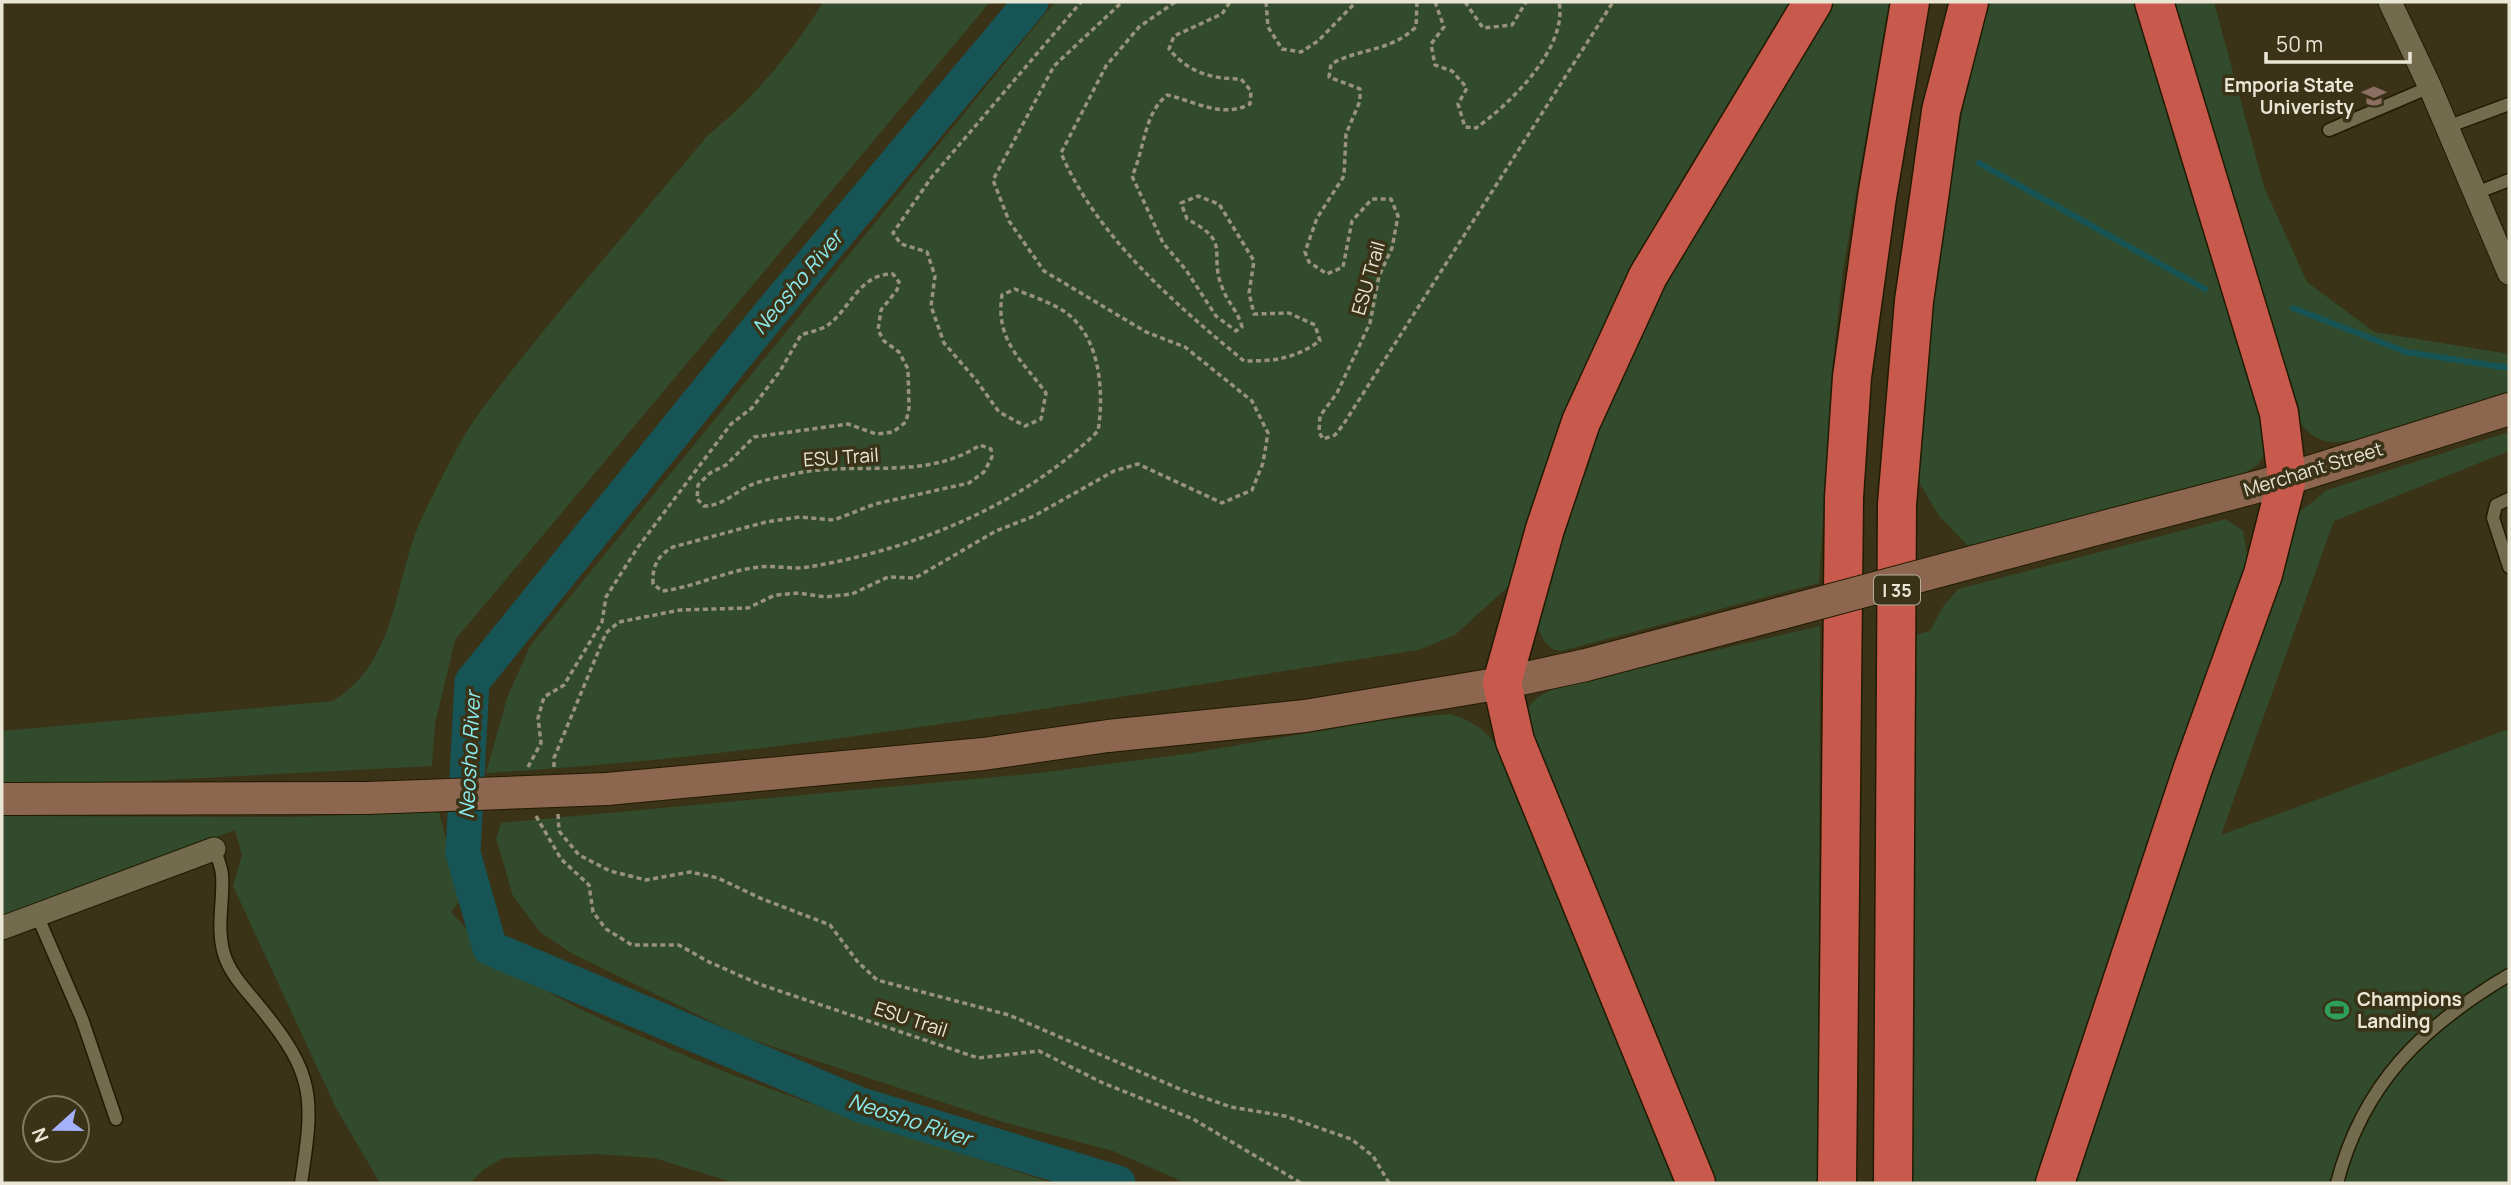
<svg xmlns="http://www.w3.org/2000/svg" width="2511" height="1185" font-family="Manrope,sans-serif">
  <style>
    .green { fill: #324b2c }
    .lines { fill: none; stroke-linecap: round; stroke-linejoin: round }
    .stream { stroke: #175456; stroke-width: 6 }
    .river { stroke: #175456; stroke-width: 35 }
    .lane-casing { stroke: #211b01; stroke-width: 15 }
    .street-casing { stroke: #211b01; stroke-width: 25 }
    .secondary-casing { stroke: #211b01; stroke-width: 34 }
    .highway-casing { stroke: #211b01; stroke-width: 41 }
    .path { stroke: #99937e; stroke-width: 3.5; stroke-dasharray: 5 3.5; stroke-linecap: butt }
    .lane { stroke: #726b4e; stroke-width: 12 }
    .street { stroke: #726b4e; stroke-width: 23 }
    .secondary { stroke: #8c664e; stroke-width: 32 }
    .highway { stroke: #c8594d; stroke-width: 38 }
    .secondary-bridge-casing { stroke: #211b01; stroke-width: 34; stroke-linecap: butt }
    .secondary-bridge { stroke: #8c664e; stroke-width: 32 }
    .labels { text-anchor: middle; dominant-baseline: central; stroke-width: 7; stroke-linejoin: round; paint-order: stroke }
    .shield { fill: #3a3318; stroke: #b5b09d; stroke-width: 2 }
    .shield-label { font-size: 18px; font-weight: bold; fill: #eae6d6 }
    .poi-label { font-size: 19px; font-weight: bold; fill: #eae6d6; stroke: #3a3318; text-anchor: end }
    .street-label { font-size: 19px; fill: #eae6d6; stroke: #3a3318 }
    .water-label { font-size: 21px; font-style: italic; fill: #8beaed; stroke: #3a3318 }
  </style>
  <rect width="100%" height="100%" fill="#3a3318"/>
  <path class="green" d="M823 2H990L455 640 435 724 432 766 144 781 2 784V731L333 701C401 659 393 574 425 511 442 477 460 439 482 409 552 316 633 226 708 135 753 99 793 52 823 2Z
    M1055 2H1792L1682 179 1595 348 1511 584 1455 635 1419 650C1109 697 799 755 486 773L507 698 530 646Z
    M1821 2H1889L1843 270 1832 370 1819 583 1561 651C1543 650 1539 629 1533 614L1617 363Z
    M1986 2H2145L2266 411C2265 444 2274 462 2239 475L1968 546 1939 516 1918 480 1933 303 1962 113Z
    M2165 2H2214L2264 187 2307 282 2374 332 2509 354V393C2473 404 2352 452 2322 440 2310 436 2302 425 2294 415Z
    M2509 432V451L2334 521 2221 835 2509 729V1183H2071L2296 515 2327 490Z
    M2226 519 2243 531 2251 576 2048 1183H1912L1916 635 1930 631 1942 608 1958 589Z
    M1820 626 1818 1183H1701L1523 719C1531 698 1542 694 1562 686Z
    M1451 714C1486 726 1492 738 1511 768L1676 1183H1186L1113 1151 1003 1122 741 1036 571 953 540 932 513 896 496 838 501 823 1039 773 1192 753 1390 719Z
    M439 812 461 899 451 912C516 986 582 1011 670 1049 794 1103 924 1141 1052 1183H735L654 1158 596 1154 503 1158 483 1170 470 1183H380L336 1108 233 886 242 855 235 830 2 918V816L290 817Z"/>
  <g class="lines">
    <path class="stream" d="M1979 163 2205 289
      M2293 308 2406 352 2509 368"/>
    <path class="river" d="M1031 2 769 315 472 682 463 853 490 948 861 1105 1118 1183"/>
    <g class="lane-casing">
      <path id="lane" d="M2447 127 2509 104
        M2329 130 2430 87
        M2476 193 2509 180
        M2509 499 2496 505 2493 518 2509 567
        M214 849C217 856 221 866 222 874 224 901 216 927 224 954 230 974 246 990 259 1006 316 1075 314 1098 301 1183
        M37 915 82 1019 116 1119
        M2337 1183C2363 1083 2423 1026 2509 975"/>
    </g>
    <g class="street-casing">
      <path id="street" d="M2390 2 2430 87 2509 273
        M2 928 214 849"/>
    </g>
    <g class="secondary-casing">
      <path id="secondary" d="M2115 524 2287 479 2509 409
        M607 789 983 754 1108 736 1305 716 1502 683 1586 665 1782 613
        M2 799 367 798"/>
    </g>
    <g class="highway-casing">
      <path id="highway" d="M1696 1183 1515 741 1502 683 1545 529 1581 422 1648 276 1813 2
        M1837 1183 1844 497 1852 377 1877 197 1910 2
        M1893 1183 1897 504 1914 301 1929 198 1941 111 1969 2
        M2055 1183 2192 771 2263 574 2287 479 2279 413 2154 2"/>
    </g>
    <path class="path" d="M1175 2 1139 27 1106 66 1061 153C1097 237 1175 304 1244 361 1276 361 1293 359 1320 341L1315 325 1289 313 1254 314 1249 293 1254 261 1219 204 1198 196 1181 203 1187 219C1233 243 1208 252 1222 287 1227 302 1238 311 1242 327L1236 331 1216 316 1186 270 1163 243 1132 176C1145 149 1143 115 1167 95 1195 101 1222 119 1250 104L1251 91 1241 79C1211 79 1188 72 1169 49L1174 36 1222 14 1230 2
      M1266 2 1268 27 1282 49 1301 52 1318 41 1356 2
      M1417 2 1416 27C1388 53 1362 47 1331 64L1329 77 1360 89V101L1346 134 1344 176 1317 218 1305 252 1309 262 1327 274 1343 267 1352 221 1372 199H1391L1398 216 1392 248 1379 276 1370 323 1337 393 1320 416 1319 432 1323 439 1335 435 1343 425 1613 2
      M1435 2 1444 27 1431 44 1435 65 1452 71 1467 88 1458 104 1465 127 1476 128C1510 104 1568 48 1559 2
      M1465 2 1483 28 1512 25 1526 2
      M528 767 541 743 538 718 544 697 564 685 602 622 606 597 638 547 731 424 752 408 780 371 801 335C809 332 821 330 828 325 850 309 860 273 893 274L899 282 897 290 881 310 878 330 884 341 899 352 908 369 909 408 906 422 893 432 876 434 848 424 754 437 726 465 710 473 698 485 697 499 704 506C725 506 737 489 756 483 768 479 781 477 793 474 854 460 925 482 980 445L991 449 992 457 984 472 969 483 875 504 834 520 800 517 766 522 673 547C658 555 652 566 653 584L662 591C696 587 727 570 760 567 776 565 792 570 808 567 912 550 1022 506 1098 431 1104 394 1101 341 1069 315 1055 303 1032 297 1015 289L1002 295C995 341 1022 360 1046 393L1041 419 1025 426 999 412 976 380 944 343 931 306 935 276 927 252 901 244 893 233 931 178 1081 2
      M554 767V758L606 633 619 622 680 610 748 608 775 595 799 593 825 597 852 594 888 577 915 578 996 531 1034 516 1114 471 1138 464 1222 503 1252 490 1263 463 1268 433 1252 401 1185 347 1146 332 1044 271 1009 221 993 180 1054 66 1122 2
      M558 814 559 831 579 855 610 871 646 880 690 872 718 878 760 898 830 925 857 961 877 980 1009 1015 1182 1090 1231 1107 1285 1116 1351 1139 1373 1156 1389 1183
      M536 816 561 859 589 885 593 912 606 929 632 945H679L707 961 759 984 978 1058 1039 1051 1103 1083 1193 1119 1301 1183"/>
    <use href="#lane" class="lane"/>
    <use href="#street" class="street"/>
    <use href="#secondary" class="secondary"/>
    <use href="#highway" class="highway"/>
    <g class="secondary-bridge-casing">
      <path id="secondary-bridge" d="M1782 613 2115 524
        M367 798 607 789"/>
    </g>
    <use href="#secondary-bridge" class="secondary-bridge"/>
  </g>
  <defs>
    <g id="university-bare" transform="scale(1.89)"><path d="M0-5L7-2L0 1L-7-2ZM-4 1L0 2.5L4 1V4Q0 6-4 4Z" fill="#8d6e63" stroke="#3a3318" stroke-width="2.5" paint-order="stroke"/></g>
    <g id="stadium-bare" transform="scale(1.89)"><path d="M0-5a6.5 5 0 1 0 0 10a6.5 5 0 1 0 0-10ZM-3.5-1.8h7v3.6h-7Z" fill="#2e9e5b" stroke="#3a3318" stroke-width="2.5" paint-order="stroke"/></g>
  </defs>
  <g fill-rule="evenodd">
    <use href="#university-bare" x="2374" y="96"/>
    <use href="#stadium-bare" x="2337" y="1010"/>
  </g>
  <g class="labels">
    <rect class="shield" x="1874" y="575.5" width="46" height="29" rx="5"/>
    <g class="shield-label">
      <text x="1897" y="590">I 35</text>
    </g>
    <g class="poi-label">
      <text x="2354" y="85">Emporia State<tspan x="2354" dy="22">Univeristy</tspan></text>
      <text x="2357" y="999" text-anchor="start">Champions<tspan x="2357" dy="22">Landing</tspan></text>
    </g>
    <g class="street-label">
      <text transform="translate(1368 278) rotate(-74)">ESU Trail</text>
      <text transform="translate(841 457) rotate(-4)">ESU Trail</text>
      <text transform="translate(2313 469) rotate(-17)">Merchant Street</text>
      <text transform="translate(911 1019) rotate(18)">ESU Trail</text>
    </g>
    <g class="water-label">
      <text transform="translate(797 282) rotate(-50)">Neosho River</text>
      <text transform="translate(469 755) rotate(-87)">Neosho River</text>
      <text transform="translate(910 1119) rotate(18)">Neosho River</text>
    </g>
  </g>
  <rect width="2511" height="1185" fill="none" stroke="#eae6d6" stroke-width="7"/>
  <g transform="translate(56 1129) rotate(249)"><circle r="33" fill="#3a3318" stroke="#807b64" stroke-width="2"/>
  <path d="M0-5L12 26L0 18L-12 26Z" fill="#a4b2fc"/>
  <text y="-10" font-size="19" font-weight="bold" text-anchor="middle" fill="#eae6d6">N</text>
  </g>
  <path d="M2266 52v10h144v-10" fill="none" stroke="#eae6d6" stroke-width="3.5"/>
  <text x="2276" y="52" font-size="21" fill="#eae6d6" stroke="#3a3318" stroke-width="5" paint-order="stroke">50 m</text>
</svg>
